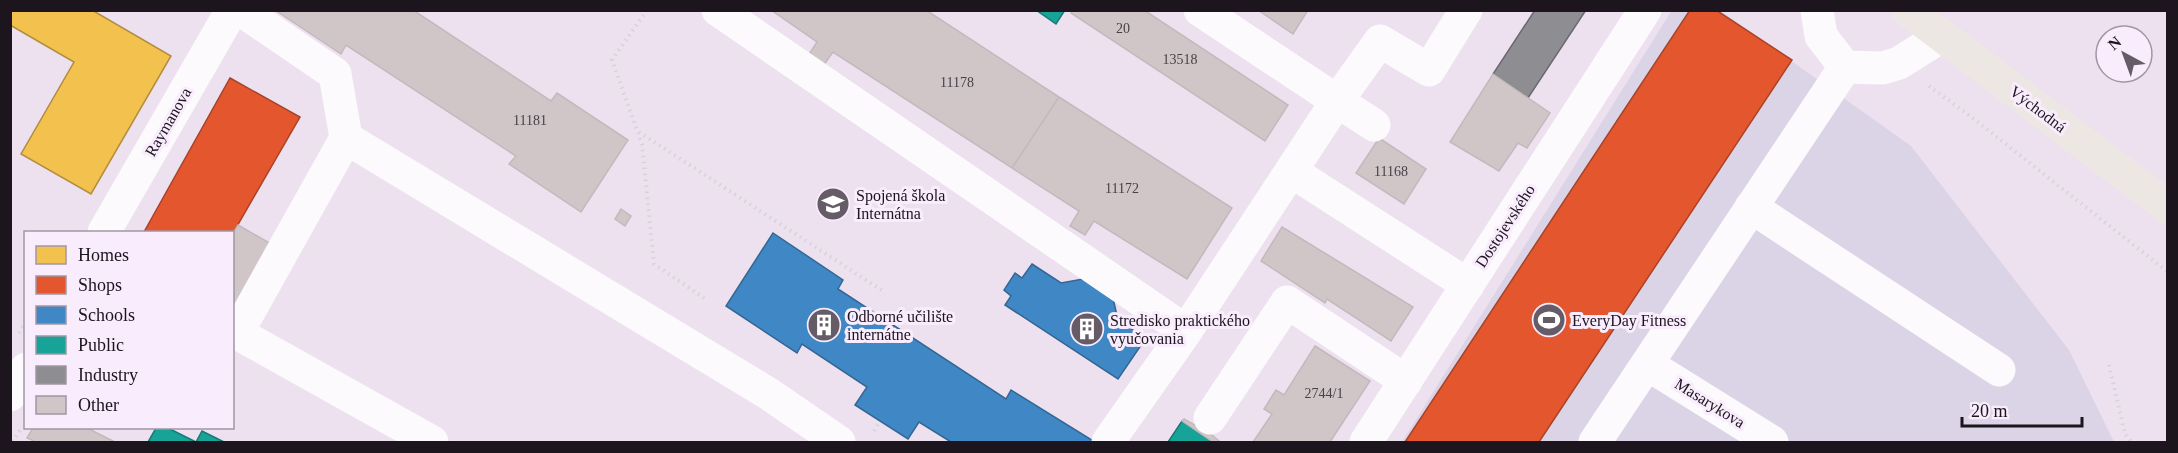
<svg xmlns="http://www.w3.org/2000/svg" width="2178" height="453" font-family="Georgia,serif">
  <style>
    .industrial { fill: #dbd3e6 }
    .homes { fill: #f2c14e; stroke: #b28d40; stroke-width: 1.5 }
    .shops { fill: #e4572e; stroke: #a84329; stroke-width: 1.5 }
    .schools { fill: #3f88c5; stroke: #346693; stroke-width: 1.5 }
    .public { fill: #17a398; stroke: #187873; stroke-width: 1.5 }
    .industry { fill: #8d8d92; stroke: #6b696f; stroke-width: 1.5 }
    .building { fill: #d0c6c8; stroke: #c3b9bc; stroke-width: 1.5 }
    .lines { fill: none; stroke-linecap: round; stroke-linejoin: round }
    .path { stroke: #d6d3d6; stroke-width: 4; stroke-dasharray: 1.5 4.5; stroke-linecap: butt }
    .minor { stroke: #fcfafd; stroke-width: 33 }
    .major { stroke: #ede7e4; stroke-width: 33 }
    .labels { text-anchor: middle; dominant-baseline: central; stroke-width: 6; stroke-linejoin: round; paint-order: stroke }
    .number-label { font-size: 14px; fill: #494148 }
    .street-label { font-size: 16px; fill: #1c151e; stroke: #f9ecfc }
    .poi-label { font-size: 16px; fill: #1c151e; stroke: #f9ecfc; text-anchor: start }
  </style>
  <rect width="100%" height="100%" fill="#ede1f0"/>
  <path class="industrial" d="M1672 10 1721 11 1911 146 2069 350 2114 442H1402Z"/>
  <path class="homes" d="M10 10H92L171 56 91 194 21 154 74 62 10 25Z"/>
  <path class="shops" d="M1690 10H1716L1792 60 1539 442H1405Z
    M230 78 300 117 232 235V232H144Z"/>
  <path class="schools" d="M773 233 843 280 838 289 1006 399 1011 390 1095 442H951L919 422 908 439 855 405 867 387 802 344 797 353 726 306Z
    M1032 264 1061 283 1083 279 1113 298 1118 320 1146 338 1118 379 1005 305 1011 296 1004 290 1015 273 1022 278Z"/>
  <path class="public" d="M1036 10H1065L1056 24Z
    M1182 421 1213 442H1168Z
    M156 428H168L196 442 202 431 224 442H148Z"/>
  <path class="industry" d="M1535 10H1586L1528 98 1493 74Z"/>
  <path class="building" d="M275 10H413L551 101 557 93 628 140 581 212 509 164 516 156 346 45 341 54Z
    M771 10H926L1059 97 1012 168 833 52 823 66 808 56 817 42Z
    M1073 10H1144L1288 105 1265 141 1071 13Z
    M1258 10H1308L1293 34Z
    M1493 74 1550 113 1527 148 1518 143 1499 171 1450 142Z
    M1059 97 1232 208 1187 279 1094 221 1085 235 1070 226 1079 211 1012 168Z
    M1379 138 1426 169 1404 204 1356 173Z
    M621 209 631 216 625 226 615 219Z
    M238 225 280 249 232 333V235Z
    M1282 227 1413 307 1391 341 1327 299 1325 303 1261 261Z
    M1315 346 1370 381 1330 442H1253L1272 414 1264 409 1276 390 1284 395Z
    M1184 419 1211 434 1220 442H1213L1182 421Z
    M33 428H87L115 442H36L27 438Z"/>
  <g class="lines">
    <path class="path" d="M647 10 612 60 642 144 654 264 704 298
      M1929 86 1974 119 2168 272
      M639 132 883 291
      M19 333 26 321
      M2109 365 2125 434 2131 442
      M874 431 880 421
      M13 442 20 430"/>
    <path class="minor" d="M241 10 335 74 346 138
      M718 10 1186 331
      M1200 10 1337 101 1291 171 1468 285
      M1817 10 1821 36 1845 67 1883 68 1899 63 1942 36
      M1374 125 1337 101 1380 41 1429 70 1466 10
      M1751 207 1999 370
      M104 232 232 10
      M1647 364 1772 442
      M10 395 26 369
      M1210 418 1287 302 1406 381
      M432 442 237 333 346 138 769 394 839 442
      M1108 442 1186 331 1291 171
      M1366 442 1645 10
      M1595 442 1845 67"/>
    <path class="major" d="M1908 10 2168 207"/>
  </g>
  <defs>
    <g id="school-disc" transform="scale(1.725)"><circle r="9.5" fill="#655c68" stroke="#f9ecfc"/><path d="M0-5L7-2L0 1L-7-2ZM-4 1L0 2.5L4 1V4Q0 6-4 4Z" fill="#fff"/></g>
    <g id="stadium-disc" transform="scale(1.725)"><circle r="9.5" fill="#655c68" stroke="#f9ecfc"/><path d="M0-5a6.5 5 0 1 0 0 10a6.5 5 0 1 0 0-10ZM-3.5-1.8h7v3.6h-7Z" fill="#fff"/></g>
    <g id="building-disc" transform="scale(1.725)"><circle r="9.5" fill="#655c68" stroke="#f9ecfc"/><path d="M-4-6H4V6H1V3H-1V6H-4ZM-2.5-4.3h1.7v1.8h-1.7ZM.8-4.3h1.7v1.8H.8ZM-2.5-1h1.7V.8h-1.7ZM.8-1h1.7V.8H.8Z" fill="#fff"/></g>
  </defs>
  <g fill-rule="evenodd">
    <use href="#school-disc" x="833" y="204"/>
    <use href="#stadium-disc" x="1549" y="320"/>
    <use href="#building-disc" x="824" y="325"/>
    <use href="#building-disc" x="1087" y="329"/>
  </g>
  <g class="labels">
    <g class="number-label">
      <text x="1123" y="28">20</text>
      <text x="1180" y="59">13518</text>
      <text x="957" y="82">11178</text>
      <text x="530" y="120">11181</text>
      <text x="1391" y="171">11168</text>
      <text x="1122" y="188">11172</text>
      <text x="1324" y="393">2744/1</text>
    </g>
    <g class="street-label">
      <text transform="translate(2038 109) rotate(37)">Východná</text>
      <text transform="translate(168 122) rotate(-60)">Raymanova</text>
      <text transform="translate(1505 226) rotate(-57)">Dostojevského</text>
      <text transform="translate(1710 403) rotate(32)">Masarykova</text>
    </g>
    <g class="poi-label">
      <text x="856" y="195">Spojená škola<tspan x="856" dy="18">Internátna</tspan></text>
      <text x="847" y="316">Odborné učilište<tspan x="847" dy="18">internátne</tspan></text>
      <text x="1110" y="320">Stredisko praktického<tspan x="1110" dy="18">vyučovania</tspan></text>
      <text x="1572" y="320">EveryDay Fitness</text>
    </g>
  </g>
  <rect width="2178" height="453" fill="none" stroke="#1c151e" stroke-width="24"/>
  <rect x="24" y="231" width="210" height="198" fill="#f9ecfc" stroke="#a196a3" stroke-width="1.5"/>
  <rect x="36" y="246" width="30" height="18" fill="#f2c14e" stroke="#a196a3" stroke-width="1.5"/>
  <text x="78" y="261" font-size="18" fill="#1c151e">Homes</text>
  <rect x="36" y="276" width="30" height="18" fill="#e4572e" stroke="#a196a3" stroke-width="1.5"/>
  <text x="78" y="291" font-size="18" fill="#1c151e">Shops</text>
  <rect x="36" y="306" width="30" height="18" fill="#3f88c5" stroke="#a196a3" stroke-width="1.5"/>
  <text x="78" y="321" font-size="18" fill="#1c151e">Schools</text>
  <rect x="36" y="336" width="30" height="18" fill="#17a398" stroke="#a196a3" stroke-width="1.5"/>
  <text x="78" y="351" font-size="18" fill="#1c151e">Public</text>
  <rect x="36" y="366" width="30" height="18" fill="#8d8d92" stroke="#a196a3" stroke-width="1.5"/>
  <text x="78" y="381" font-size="18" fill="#1c151e">Industry</text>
  <rect x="36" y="396" width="30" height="18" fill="#d0c6c8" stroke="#a196a3" stroke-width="1.5"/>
  <text x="78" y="411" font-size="18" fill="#1c151e">Other</text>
  <g transform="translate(2124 54) rotate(319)"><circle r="28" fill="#f9ecfc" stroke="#a196a3" stroke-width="1.5"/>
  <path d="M0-4.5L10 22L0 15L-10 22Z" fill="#655c68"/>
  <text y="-9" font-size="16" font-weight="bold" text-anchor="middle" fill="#1c151e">N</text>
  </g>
  <path d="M1962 417v9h120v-9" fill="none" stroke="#1c151e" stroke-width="3"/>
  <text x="1971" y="417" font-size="18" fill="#1c151e" stroke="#f9ecfc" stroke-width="4.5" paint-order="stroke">20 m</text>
</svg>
